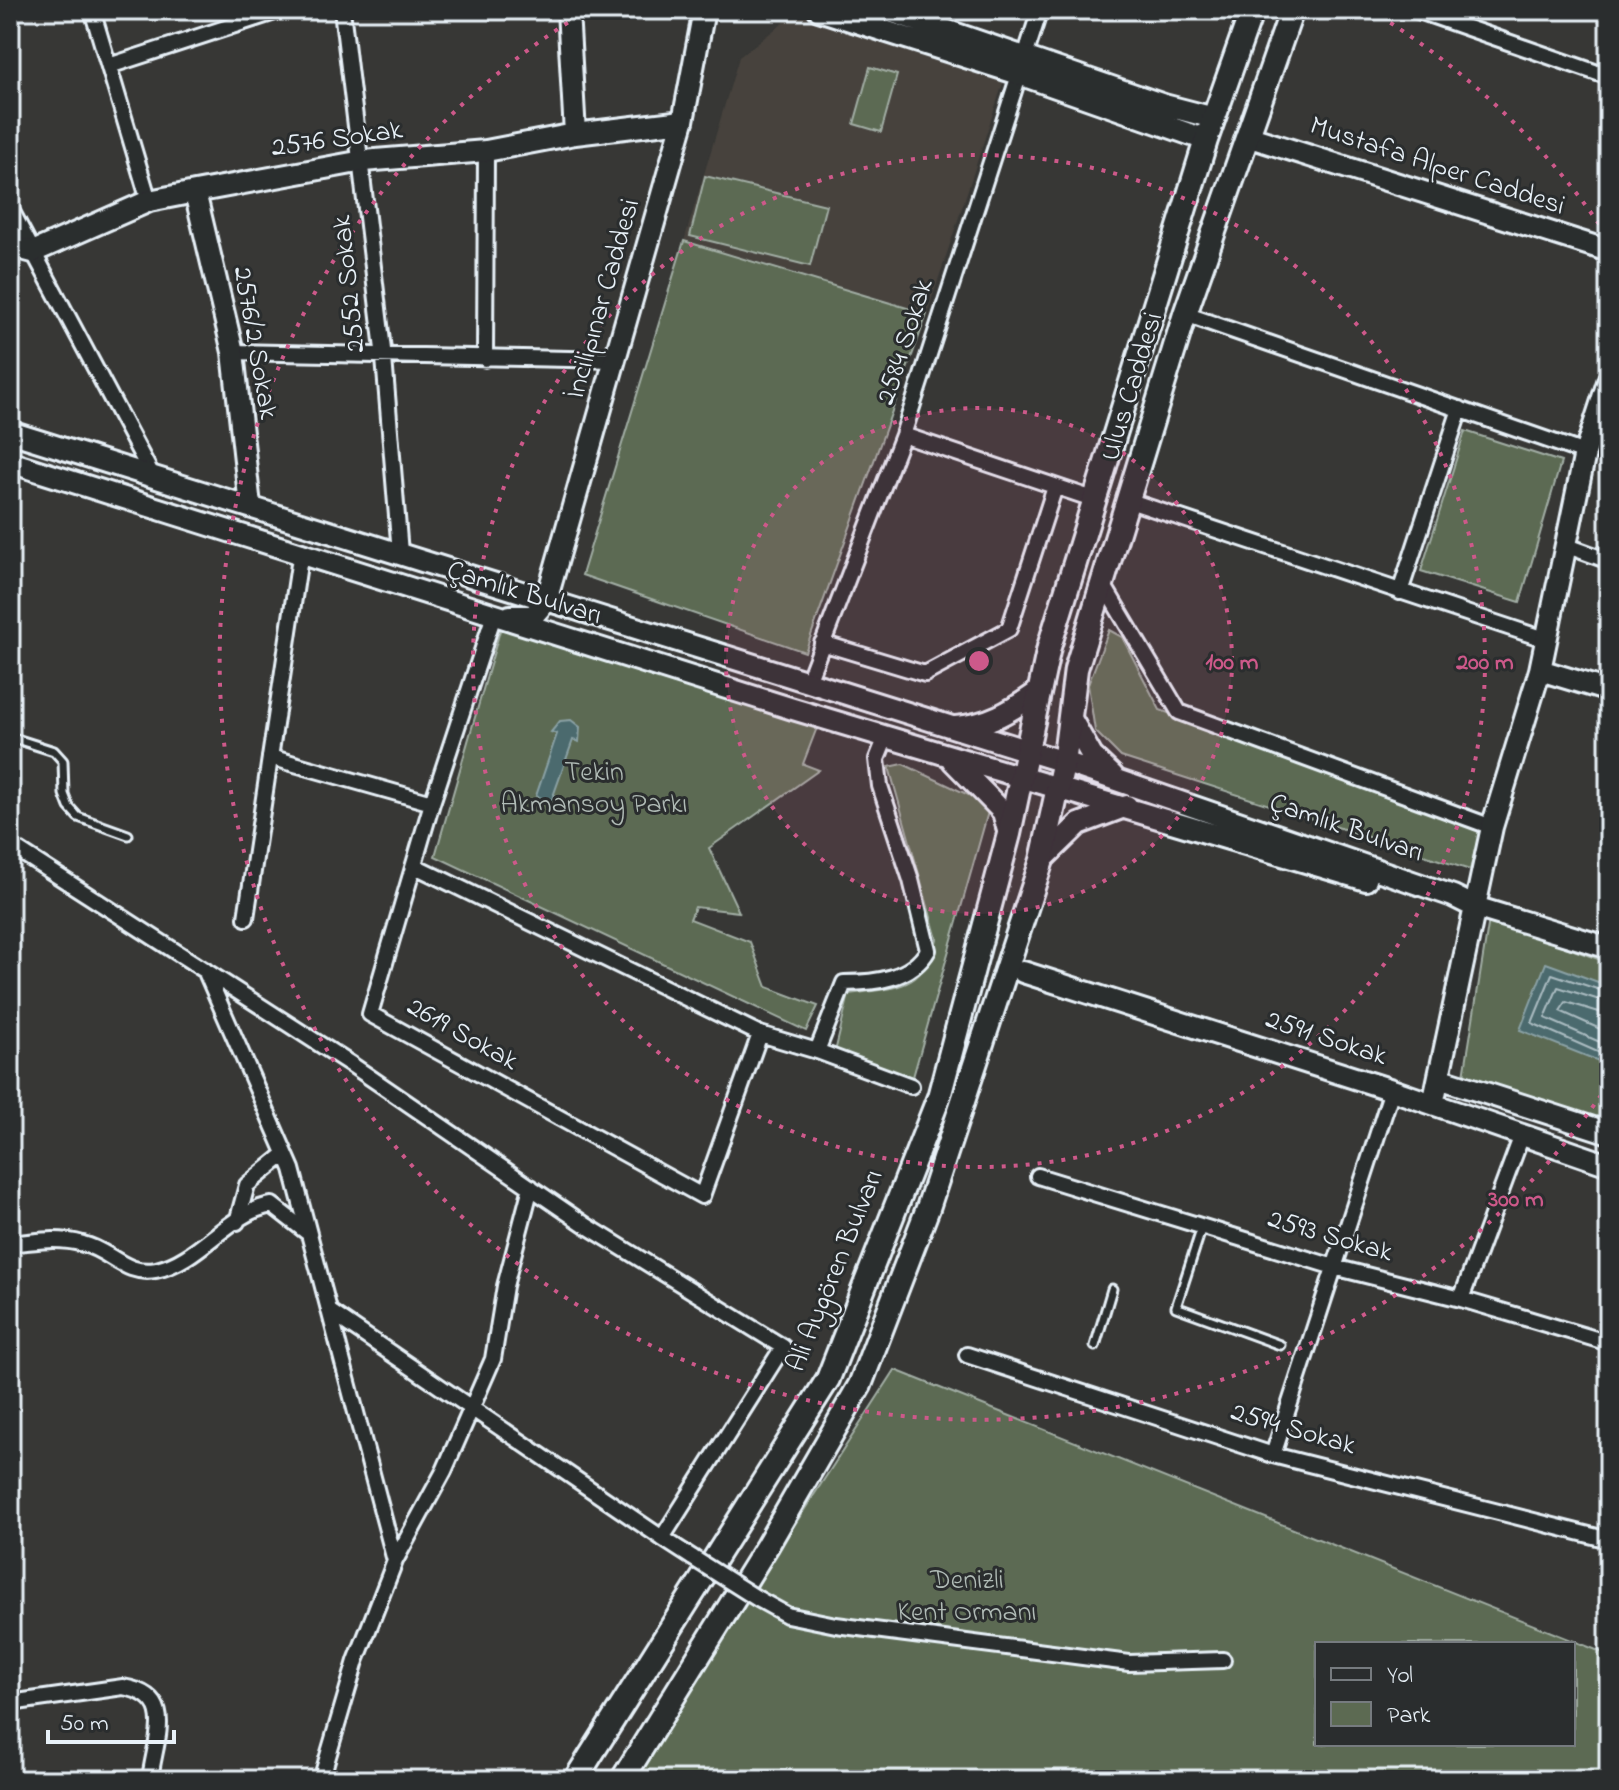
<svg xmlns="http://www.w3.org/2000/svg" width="1619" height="1790" font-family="'Indie Flower',sans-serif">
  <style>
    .built { fill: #46423d }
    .green { fill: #5c6a52; stroke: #a2aea5; stroke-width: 2; fill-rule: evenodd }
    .water { fill: #4c6b6e; stroke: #8aa1a5; stroke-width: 2 }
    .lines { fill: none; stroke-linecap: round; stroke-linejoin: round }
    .shore { stroke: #aabbc1; stroke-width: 2 }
    .lane-casing { stroke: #e8f1f8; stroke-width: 13 }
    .street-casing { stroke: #e8f1f8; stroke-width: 20 }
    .secondary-casing { stroke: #e8f1f8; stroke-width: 26 }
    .primary-casing { stroke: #e8f1f8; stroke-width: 28 }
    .lane { stroke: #2a2d2e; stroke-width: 7 }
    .street { stroke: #2a2d2e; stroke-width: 14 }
    .secondary { stroke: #2a2d2e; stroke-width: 20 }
    .primary { stroke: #2a2d2e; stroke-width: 22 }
    .street-bridge-casing { stroke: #e8f1f8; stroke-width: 20; stroke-linecap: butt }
    .street-bridge { stroke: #2a2d2e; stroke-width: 14 }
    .ring { fill: none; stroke: #cd598a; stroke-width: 4; stroke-dasharray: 4 8 }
    .labels { text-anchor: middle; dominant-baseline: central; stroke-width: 6; stroke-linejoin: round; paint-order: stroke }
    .street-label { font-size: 28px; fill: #e8f1f8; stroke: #2a2d2e }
    .park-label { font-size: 28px; fill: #b0bbb6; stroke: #2a2d2e }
    .centre { fill: #cd598a; stroke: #2a2d2e; stroke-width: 4 }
    .ring-label { font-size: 24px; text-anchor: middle; font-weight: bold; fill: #cd598a; stroke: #2a2d2e; stroke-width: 6; stroke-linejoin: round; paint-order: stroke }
  </style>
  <rect width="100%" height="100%" fill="#373735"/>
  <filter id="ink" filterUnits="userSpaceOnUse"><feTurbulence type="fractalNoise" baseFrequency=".0125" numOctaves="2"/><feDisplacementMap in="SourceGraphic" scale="16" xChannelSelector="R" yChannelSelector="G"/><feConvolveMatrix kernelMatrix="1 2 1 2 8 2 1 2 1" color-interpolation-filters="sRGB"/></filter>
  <g filter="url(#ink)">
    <path class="built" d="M800 10 1005 77 927 314 684 241 739 57Z"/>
    <path class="green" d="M870 67 897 75 881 132 854 124Z
      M705 176 826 205 810 266 690 236Z
      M684 241 927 314 805 652 582 575Z
      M1465 431 1561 462 1520 602 1421 571Z
      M501 627 818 725 803 764 819 770 709 848 739 912 695 907 690 919 750 942 767 987 818 1006 806 1031 435 856Z
      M1109 630 1122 637 1160 710 1481 827 1470 870 1121 757 1095 731 1088 685Z
      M903 764 990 805 913 1077 835 1052 849 994C897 987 923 991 937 939L889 767Z
      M1489 919 1609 963V1136L1463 1082Z
      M895 1370 1609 1655V1780H629ZM1317 1644H1573V1744H1317Z"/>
    <path class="water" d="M571 720 580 727 579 742 573 740 551 802 536 796 557 734 551 732 560 721Z
      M1546 963 1609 986V1065L1520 1030Z"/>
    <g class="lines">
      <path class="shore" d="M1609 993 1552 974 1532 1023 1609 1057
        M1609 1003 1558 987 1545 1018 1609 1046
        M1609 1015 1566 1002 1560 1011 1609 1033"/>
      <g class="lane-casing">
        <path id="lane" d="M10 737 54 751 63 761 64 794 69 807 78 817 128 835
          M1202 1227 1176 1307 1280 1345
          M1095 1346 1112 1289"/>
      </g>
      <g class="street-casing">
        <path id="street" d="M92 10 149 201
          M342 10 384 358 400 553
          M1416 10 1609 77
          M109 66 281 10
          M10 208 152 475
          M1185 314 1585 453
          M233 352 616 360
          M485 359 486 151
          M903 435 1096 500
          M1130 501 1547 640
          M1565 545 1609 561
          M1103 584 1179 712 1492 827
          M1400 592 1460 409
          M494 615 432 803 370 1014 702 1196 760 1034
          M822 643 925 674 1009 629 1055 487
          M807 684 903 435 1040 10
          M270 757 432 803
          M10 845 352 1065 587 1226 783 1347 662 1538 329 1311
          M415 866 760 1034 817 1051 911 1086
          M246 918 301 551
          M205 970 292 1169 395 1561
          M817 1051 844 983C875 983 912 979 928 950L911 880 880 786 877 759 886 737
          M1038 1176 1334 1267 1461 1299 1609 1343
          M237 1222 247 1185 285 1154
          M10 1244C34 1241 59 1237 83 1244 110 1250 125 1276 156 1270 200 1261 228 1212 272 1205L308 1233
          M1461 1299 1522 1135
          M967 1355 1273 1455 1609 1540
          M1273 1455 1392 1090
          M662 1538 693 1558
          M758 1599 787 1615 836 1625 1129 1663 1223 1660
          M10 1703 123 1687C179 1696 154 1740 150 1780
          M321 1780 356 1661 395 1561 444 1471 493 1359 505 1286 531 1187"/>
      </g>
      <g class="secondary-casing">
        <path id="secondary" d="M568 10 575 134
          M819 10 1019 74 1206 140
          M887 10 1164 105 1214 118
          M1247 136 1609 251
          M195 192 233 352 250 506
          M10 246 33 252 149 201 195 192 363 161 486 151 575 134 683 121
          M10 432 1064 762 1453 896 1475 907 1609 948
          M10 462 793 709 1366 880
          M510 616H533L546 601 683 121 704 10
          M1540 670 1609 691
          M1070 717 1092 756 1113 776
          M955 727C989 725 1011 711 1038 692
          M953 761 1003 812 1009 834
          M1042 860 1079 824 1127 806
          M1023 972 1392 1090 1609 1165
          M1439 1078 1609 1133
          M1433 1104 1492 827 1540 670 1585 453 1609 379"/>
      </g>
      <g class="primary-casing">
        <path id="primary" d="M575 1780 828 1379 939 1097 1009 834 1049 647 1206 140 1252 10
          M622 1780 767 1546 860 1385 928 1208 1042 860 1065 756 1076 669 1185 314 1292 10"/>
      </g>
      <use href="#lane" class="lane"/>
      <use href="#street" class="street"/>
      <use href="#secondary" class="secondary"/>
      <use href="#primary" class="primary"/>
      <g class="street-bridge-casing">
        <path id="street-bridge" d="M693 1558 758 1599"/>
      </g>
      <use href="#street-bridge" class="street-bridge"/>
    </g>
  </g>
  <circle cx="979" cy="661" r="253" fill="#cd598a" fill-opacity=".12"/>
  <g class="ring">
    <circle cx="979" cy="661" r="253"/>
    <circle cx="979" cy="661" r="506"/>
    <path d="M1608 1085A759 759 0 1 1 588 10M1370 10A759 759 0 0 1 1608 237"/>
  </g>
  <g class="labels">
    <g class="street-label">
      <text transform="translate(337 140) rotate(-8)">2576 Sokak</text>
      <text transform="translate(1437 167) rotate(18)">Mustafa Alper Caddesi</text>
      <text transform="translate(350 284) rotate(-96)">2552 Sokak</text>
      <text transform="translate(604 299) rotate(-74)">İncilipınar Caddesi</text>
      <text transform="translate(906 342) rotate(-72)">2584 Sokak</text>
      <text transform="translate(254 343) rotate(80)">2576/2 Sokak</text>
      <text transform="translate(1133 387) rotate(-73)">Ulus Caddesi</text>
      <text transform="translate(524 594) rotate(17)">Çamlık Bulvarı</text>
      <text transform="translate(1346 829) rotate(19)">Çamlık Bulvarı</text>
      <text transform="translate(462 1035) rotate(29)">2619 Sokak</text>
      <text transform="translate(1326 1039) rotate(18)">2591 Sokak</text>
      <text transform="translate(1330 1237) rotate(16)">2593 Sokak</text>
      <text transform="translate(836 1271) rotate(-68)">Ali Aygören Bulvarı</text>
      <text transform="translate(1293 1430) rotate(16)">2594 Sokak</text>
    </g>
    <g class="park-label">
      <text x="594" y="773">Tekin<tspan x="594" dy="32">Akmansoy Parkı</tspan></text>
      <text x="967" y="1581">Denizli<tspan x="967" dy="32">Kent Ormanı</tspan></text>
    </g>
  </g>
  <circle cx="979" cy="661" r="12" class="centre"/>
  <g class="ring-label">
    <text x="1232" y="669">100 m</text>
    <text x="1485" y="669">200 m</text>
    <text x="1516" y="1206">300 m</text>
  </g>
  <rect width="1619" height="1790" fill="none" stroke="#2a2d2e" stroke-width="40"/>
  <rect x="20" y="20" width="1579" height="1750" fill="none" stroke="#e8f1f8" stroke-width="3" filter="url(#ink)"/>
  <rect x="1315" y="1642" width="260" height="104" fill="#2a2d2e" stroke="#767b7f" stroke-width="2"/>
  <rect x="1331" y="1668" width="40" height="12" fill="#2a2d2e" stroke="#767b7f" stroke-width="2"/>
  <text x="1387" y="1682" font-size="24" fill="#e8f1f8">Yol</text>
  <rect x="1331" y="1702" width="40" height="24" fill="#5c6a52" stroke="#767b7f" stroke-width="2"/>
  <text x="1387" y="1722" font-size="24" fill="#e8f1f8">Park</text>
  <path d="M48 1730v12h126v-12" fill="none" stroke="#e8f1f8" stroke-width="4"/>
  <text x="60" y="1730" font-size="24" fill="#e8f1f8" stroke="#2a2d2e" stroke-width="6" paint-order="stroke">50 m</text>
</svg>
